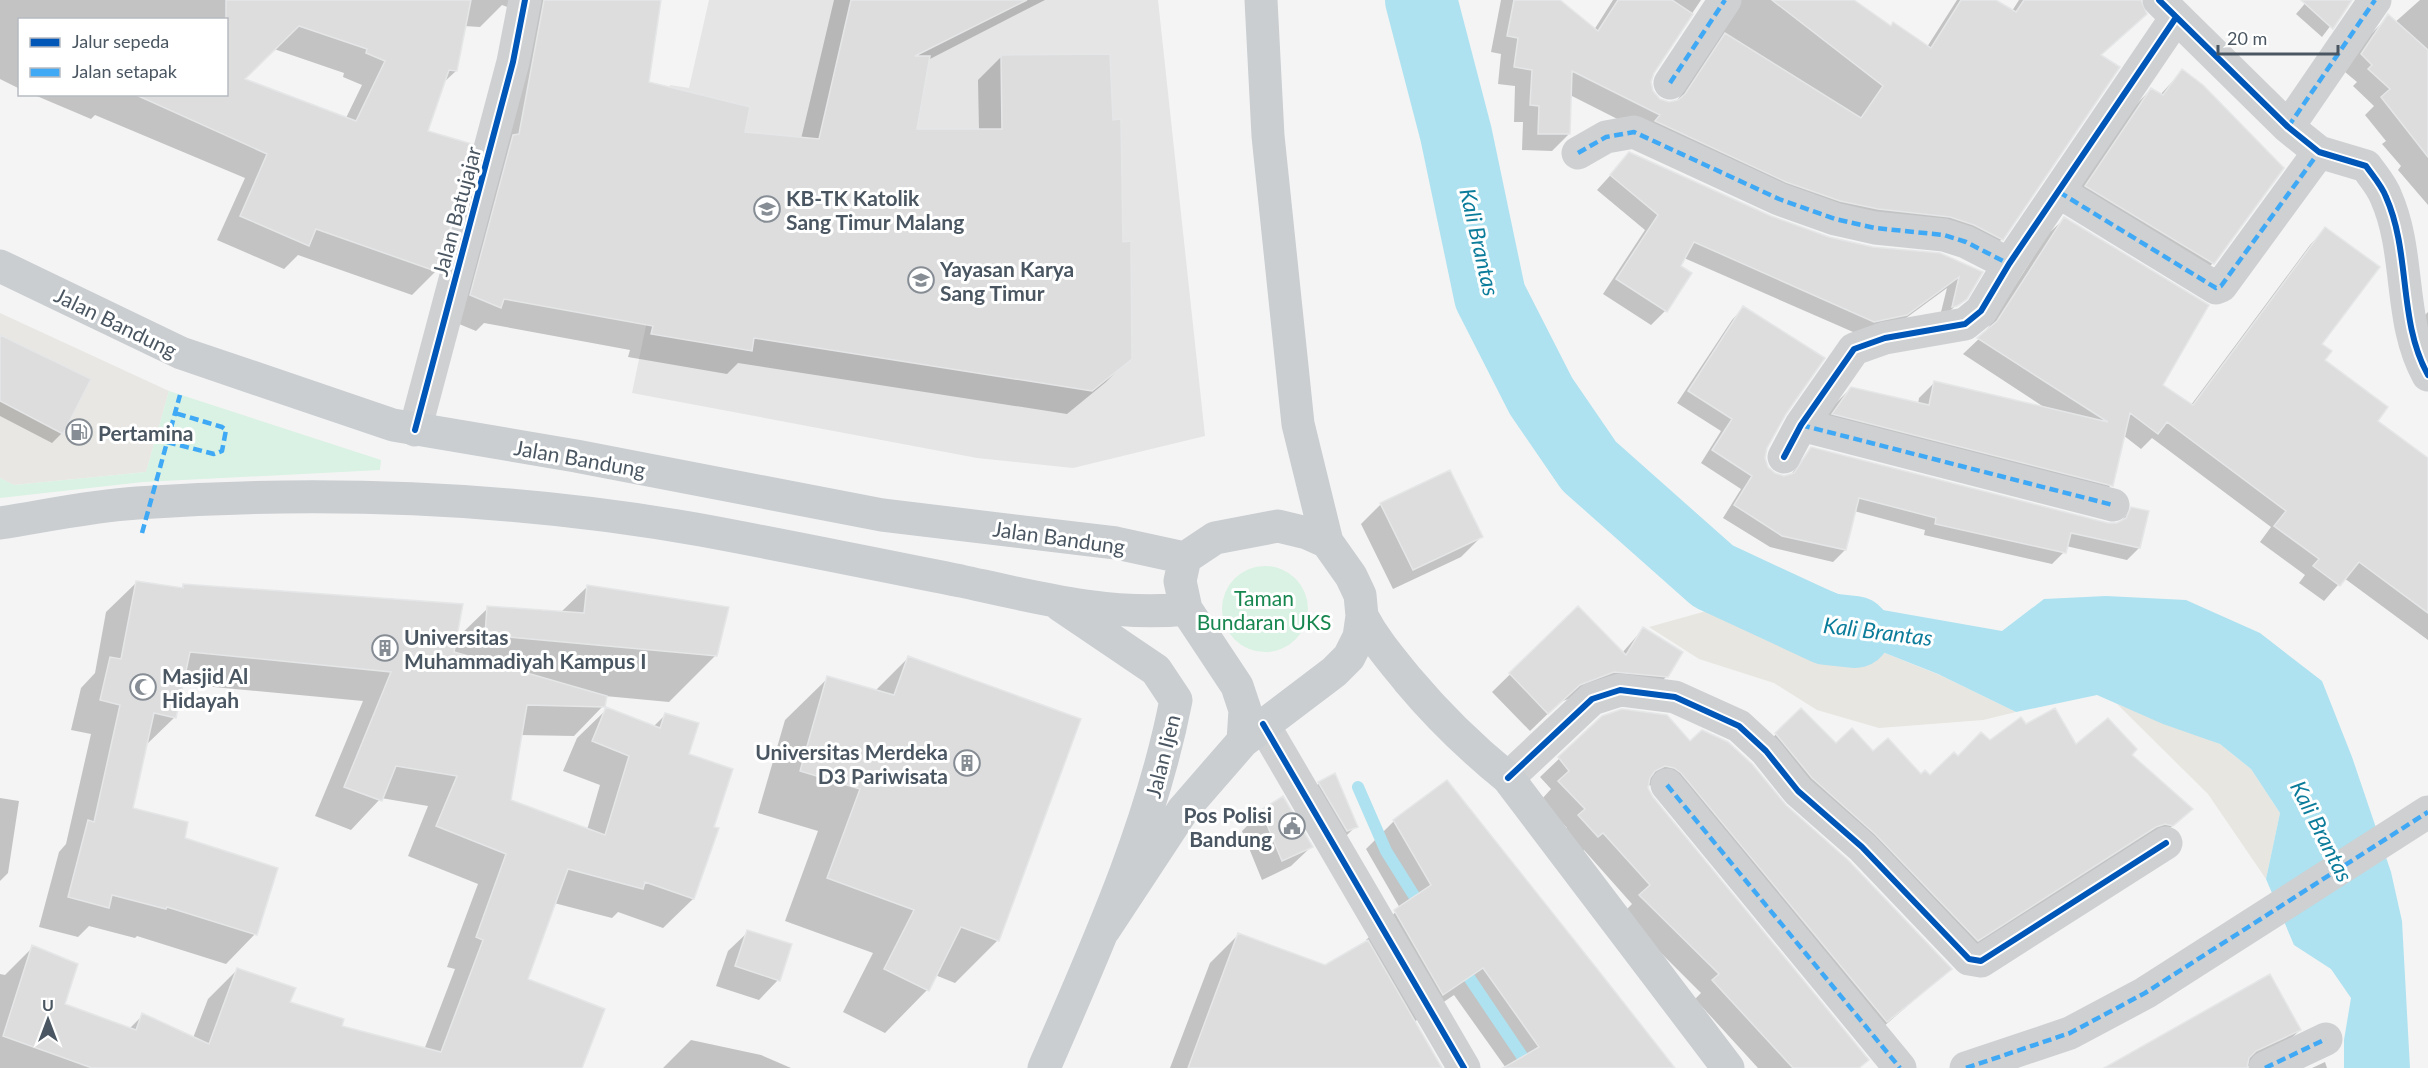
<svg xmlns="http://www.w3.org/2000/svg" width="2428" height="1068" font-family="Lato,sans-serif">
  <style>
    .commercial { fill: #e8e7e3 }
    .education { fill: #e6e5e6 }
    .green { fill: #d9f2e3 }
    .sand { fill: #e7e6e1 }
    .water { fill: #aee2f0 }
    .shadow { fill: #0003; fill-rule: evenodd }
    .lines { fill: none; stroke-linecap: round; stroke-linejoin: round }
    .stream { stroke: #aee2f0; stroke-width: 12 }
    .river { stroke: #aee2f0; stroke-width: 72 }
    .building { fill: #ddddde; stroke: #e5e6e7; stroke-width: 1.5; fill-rule: evenodd }
    .minor { stroke: #ced0d2; stroke-width: 33 }
    .major { stroke: #caced1; stroke-width: 33 }
    .quiet { stroke: #3fa9f5; stroke-width: 4.5; stroke-dasharray: 9 4.5; stroke-linecap: butt }
    .cycleway-casing { stroke: #fff; stroke-width: 10 }
    .cycleway { stroke: #0057b8; stroke-width: 6 }
    .labels { text-anchor: middle; dominant-baseline: central; stroke-width: 6; stroke-linejoin: round; paint-order: stroke }
    .poi-label { font-size: 21px; font-weight: bold; fill: #4a5661; stroke: #fff; text-anchor: start }
    .street-label { font-size: 21px; fill: #4a5661; stroke: #fff }
    .park-label { font-size: 21px; fill: #17864f; stroke: #fff }
    .water-label { font-size: 22px; font-style: italic; fill: #0c7c9b; stroke: #fff }
  </style>
  <rect width="100%" height="100%" fill="#f4f4f4"/>
  <path class="commercial" d="M0 313 169 391 146 472 14 485 0 478Z"/>
  <path class="education" d="M709 0H1158L1205 436 1073 468 977 458 632 393 674 191 649 186 670 85 689 88Z"/>
  <path class="green" d="M169 391 381 460 380 470 143 482 0 498V478L14 485 146 472Z
    M1222 609a43 43 0 1 1 86 0a43 43 0 1 1-86 0Z"/>
  <path class="sand" d="M1710 610 1755 613 1809 642 1880 651 1942 676 2016 712 1983 720 1879 728 1817 710 1774 683 1699 659 1649 627Z
    M2117 704 2220 744 2251 769 2280 813 2266 879 2208 794Z"/>
  <path class="water" d="M1782 572 1877 609 2002 631 2044 599 2106 596 2186 600 2260 633 2322 681 2352 757 2391 872 2402 921 2410 1068H2344V1040L2351 998 2331 969 2294 945 2266 879 2280 813 2251 769 2220 744 2163 724 2097 695 2016 712 1938 674 1880 651 1809 642 1755 613 1774 578Z"/>
  <path class="shadow" d="M0 0H661L647 83 743 133 801 139 834 0H1045L928 60 915 131 979 130 978 80 1002 56 1111 121 1130 358 1106 382 1067 414 738 363 727 374 628 357 630 350 484 323 476 331 447 319 513 9 502 5 480 27 464 26 456 71 443 83 426 132 436 271 412 295 298 255 284 269 217 240 245 178 95 115 91 119 32 94H226V20H20V89L0 79ZM274 49 344 73 343 77 362 85 346 118 243 79Z
    M1501 0H1558L1594 30 1613 0H1701L1653 72 1650 81 1652 91 1659 100 1669 103 1676 102 1724 29 1715 0H1852L1890 27 1927 47 1957 0H1993L2012 11 2019 0H2140L2145 14 2100 56 2002 239 1985 256 1860 226 1645 133 1570 95 1569 134 1552 151 1522 150 1523 122H1514L1515 86 1498 84 1501 54 1491 52Z
    M2308 0H2350L2322 37 2296 14Z
    M2420 0H2428V205L2398 170 2401 166 2382 144 2386 141 2365 115 2374 106 2353 86 2357 82 2345 72 2370 35 2387 18 2393 24Z
    M2182 71 2282 169 2212 264 2195 281 2069 203 2134 107 2151 89 2160 95Z
    M1617 168 1828 238 1980 272 1965 298 1939 320 1947 288 1891 329 1860 335 1684 258 1665 311 1651 325 1603 294 1645 230 1597 190Z
    M2064 219 2161 385 2191 405 2310 245 2325 229 2319 344 2323 361 2376 421 2428 460V640L2344 578 2324 601 2299 583 2305 575 2260 542 2271 527 2152 438 2141 449 2123 435 2111 485 2096 501 1818 429 1835 404 1851 388 1918 404 1919 398 1935 382 2047 409 1963 354 1984 334 2048 234Z
    M1743 308 1784 413 1766 448 1764 458 1767 468 1774 475 1790 476 1811 448 2108 525H2118L2132 508 2139 548 2127 560 2066 546 2064 552 2052 564 1924 535 1925 530 1854 511 1845 550 1833 562 1770 547 1723 518 1741 489 1701 463 1721 431 1677 403 1732 320Z
    M2428 312V343L2412 328Z
    M0 337 62 433 52 443 0 416Z
    M1381 504 1481 537 1461 557 1393 589 1361 524Z
    M136 583 180 589 184 585 455 640 488 608 560 613 587 587 716 655 669 702 605 696 603 706 574 736 520 735 509 801 587 830 600 785 563 771 577 738 607 709 653 727 665 715 687 755 712 828 693 899 663 928 618 912 612 918 554 903 526 980 581 1068H0V974L5 975 33 947 64 1004 129 1029 143 1015 193 1038 208 999 238 969 288 1003 340 1027 424 1050 455 969 447 967 478 884 408 856 428 806 381 798 351 830 315 816 363 701 182 684 175 717 145 746 131 809 183 839 255 934 226 964 137 936 135 938 89 926 78 937 39 927 59 852 66 844 91 734 71 730 81 688 95 673 106 612Z
    M1578 608 1622 653 1643 629 1667 676 1649 694 1596 689 1560 702 1530 731 1492 692Z
    M908 658 998 940 955 983 935 975 927 990 885 1033 843 1012 873 953 785 921 818 831 758 813 785 720 828 678 875 691Z
    M1801 710 1836 745 1873 754 1930 778 1957 758 2026 726 2076 746 2130 755 2191 809 2159 838 1965 952 1763 747Z
    M1603 717 1690 743 1784 806 1950 969 1868 1040 1655 786 1647 785 1651 798 1860 1068H1758L1695 999 1701 993 1622 914 1632 904 1584 850 1579 854 1561 835 1567 828 1541 800 1551 789 1540 777Z
    M1319 783 1356 826 1346 836 1310 793Z
    M0 798 19 801 8 873 0 881Z
    M1262 811 1311 847 1291 866 1262 880 1242 831Z
    M1394 821 1672 1068H1506L1454 995 1414 1022 1441 1068H1170L1210 963 1238 935 1325 967 1368 942 1366 940 1400 908 1366 849Z
    M748 932 778 980 759 1000 716 986 728 951Z
    M2300 1030 2281 1048 2245 1068H2108Z
    M691 1040 761 1055 791 1068H663Z
    M2325 1062 2327 1068H2312Z"/>
  <g class="lines">
    <path class="stream" d="M1358 787 1386 851 1423 910
      M1460 964 1530 1068"/>
    <path class="river" d="M1421 0 1456 134 1490 296 1541 396 1589 466 1713 576 1827 629 1855 632"/>
  </g>
  <path class="building" d="M226 0H471L457 71 449 70 428 131 472 144 438 272 316 229 309 246 240 216 267 154 134 94H226ZM299 26 367 49 366 53 385 61 356 121 245 79Z
    M544 0H661L649 82 750 107 745 132 819 139 851 0H1027L915 56H930L917 129H1002L1001 55 1110 54 1113 120 1121 119 1123 242 1131 241 1132 359 1092 391 754 338 752 351 651 334 653 326 504 299 501 308 470 295 513 135 519 134Z
    M1514 0H1560L1598 31 1618 0H1672L1693 14 1654 73 1651 82 1653 91 1660 99 1669 102 1678 100 1685 94 1725 33 1861 118 1883 86 1772 0H1854L1891 26 1893 22 1931 48 1961 0H1996L2016 12 2024 0H2141L2147 14 2101 55 2120 67 2003 240 1974 225 1950 217 1878 209 1840 201 1786 182 1655 121 1660 115 1572 71 1570 134H1538L1539 106 1530 105 1532 70 1514 67 1518 38 1507 36Z
    M2301 0H2352L2333 29Z
    M2388 14 2428 50V157L2381 97 2390 89 2368 69 2372 65 2361 54Z
    M2182 69 2203 85 2284 168 2214 264 2085 186 2151 88 2163 95Z
    M1629 152 1771 216 1829 237 1873 247 1940 253 1983 272 1967 299 1957 306 1952 307 1959 277 1907 315 1874 322 1694 242 1681 266 1692 273 1667 312 1616 279 1658 215 1610 175Z
    M2064 217 2209 305 2163 385 2193 405 2325 227 2380 267 2322 344 2332 351 2325 360 2388 407 2378 421 2428 458V613L2359 562 2340 586 2313 566 2319 559 2274 526 2286 511 2167 422 2158 434 2130 413 2113 486 1832 414 1851 387 1929 405 1934 381 2108 422 1977 338 1997 321Z
    M1743 306 1825 358 1786 414 1767 448 1765 458 1768 467 1775 473 1784 476 1794 473 1811 447 2108 523H2117L2126 518 2131 507 2149 511 2140 548 2071 533 2066 553 1935 524 1936 518 1859 498 1846 550 1782 536 1734 505 1752 476 1712 450 1732 419 1688 391Z
    M0 335 91 379 63 434 0 401Z
    M1450 470 1483 537 1413 570 1380 503Z
    M136 581 183 588V584L463 604 454 652 607 696 605 707 527 705 511 800 605 835 629 756 592 741 606 707 660 728 665 713 699 723 689 754 733 769 714 827 719 828 694 899 645 882 643 889 568 869 528 979 605 1009 582 1068H92L3 1036 32 945 78 964 65 1004 136 1030 142 1013 209 1044 237 968 296 988 290 1002 344 1019 342 1026 441 1052 483 940 476 937 506 854 436 826 457 776 396 766 382 801 344 787 391 672 190 652 176 718 154 713 133 808 188 822 185 838 278 868 257 935 167 907 166 909 112 895 109 908 68 897 88 820 94 822 120 705 100 700 110 657 121 659Z
    M587 585 729 607 717 656 485 635 487 606 584 613Z
    M1578 606 1626 655 1643 627 1683 652 1668 677 1614 672 1580 685 1548 714 1509 673Z
    M908 656 1081 719 999 941 961 927 929 991 884 969 914 910 827 878 860 789 800 771 827 676 894 695Z
    M1801 708 1836 743 1852 728 1873 751 1888 738 1921 774 1925 770 1930 775 1954 752 1958 756 1981 732 1990 740 2021 717 2026 724 2055 708 2076 744 2108 718 2137 749 2132 755 2193 809 2173 826 2165 824 2156 827 1978 941 1875 834 1812 778 1775 733Z
    M1622 709 1667 715 1690 741 1702 730 1728 742 1752 764 1786 805 1849 861 1952 969 1887 1022 1681 773 1674 768 1665 766 1655 771 1650 778 1648 788 1653 797 1869 1060 1859 1068H1793L1712 980 1719 974 1639 895 1650 885 1603 833 1598 837 1578 815 1585 809 1558 781 1569 771 1558 757 1602 716Z
    M1335 773 1358 827 1347 831 1318 782Z
    M1447 780 1598 970 1675 1068H1503L1539 1047 1483 968 1443 995 1394 910 1431 885 1393 820Z
    M1283 796 1313 847 1282 861 1261 810Z
    M747 930 792 944 780 981 735 966Z
    M1238 933 1325 965 1368 940 1442 1068H1188Z
    M2270 974 2301 1030 2256 1051 2249 1058 2247 1068H2104Z"/>
  <g class="lines">
    <path class="minor" d="M2159 0 2288 127 2319 152 2366 166C2373 176 2382 186 2386 197 2411 253 2398 322 2428 375
      M1670 83 1725 0
      M2288 127 2375 0
      M1578 153 1606 137 1634 132 1779 199 1835 219 1875 228 1944 235 1966 242 2009 264
      M2059 192 2216 288 2221 286 2319 152
      M1801 425 2113 505
      M415 430 513 62 525 0
      M1784 457 1801 425 1854 349 1885 338 1965 324 1981 311 2009 264 2175 19
      M1263 724 1464 1068
      M1508 778 1592 699 1620 690 1675 697 1739 726 1766 751 1798 791 1862 847 1969 959 1981 961 2166 843
      M1667 785 1900 1068
      M1966 1068 2070 1033 2145 993 2428 812
      M2265 1068 2326 1039"/>
    <path class="major" d="M0 266 181 353 393 425 576 456 882 515 1116 543 1185 558
      M0 523C45 516 91 506 137 503 325 490 515 497 701 530 788 546 874 564 961 581 1034 597 1111 617 1186 609
      M1362 616C1375 641 1391 659 1408 680 1439 717 1471 748 1508 778L1728 1068
      M1243 741 1245 710 1237 686 1186 609 1180 581 1185 558 1215 538 1278 526 1307 533 1327 542
      M1104 930 1183 810 1243 741 1334 672 1349 657 1359 637 1362 616 1360 595 1351 576 1327 542 1298 424 1268 136 1261 0
      M1044 1068C1096 948 1151 828 1176 700L1156 670 1060 605"/>
    <path class="quiet" d="M1670 83 1725 0
      M2288 127 2375 0
      M1578 153 1606 137 1634 132 1779 199 1835 219 1875 228 1944 235 1966 242 2009 264
      M2059 192 2216 288 2221 286 2319 152
      M1801 425 2113 505
      M167 442 214 454 222 451 226 430 222 427 175 413
      M142 533 180 395
      M1667 785 1900 1068
      M1966 1068 2070 1033 2145 993 2428 812
      M2265 1068 2326 1039"/>
    <g class="cycleway-casing">
      <path id="cycleway" d="M2159 0 2288 127 2319 152 2366 166C2373 176 2382 186 2386 197 2411 253 2398 322 2428 375
        M415 430 513 62 525 0
        M1784 457 1801 425 1854 349 1885 338 1965 324 1981 311 2009 264 2175 19
        M1263 724 1464 1068
        M1508 778 1592 699 1620 690 1675 697 1739 726 1766 751 1798 791 1862 847 1969 959 1981 961 2166 843"/>
    </g>
    <use href="#cycleway" class="cycleway"/>
  </g>
  <defs>
    <g id="school-ring" transform="scale(1.35)"><circle r="9.5" fill="#fff" stroke="#868d94" stroke-width="1.5"/><path d="M0-5L7-2L0 1L-7-2ZM-4 1L0 2.5L4 1V4Q0 6-4 4Z" fill="#868d94"/></g>
    <g id="fuel-ring" transform="scale(1.35)"><circle r="9.5" fill="#fff" stroke="#868d94" stroke-width="1.5"/><path d="M-5.5-6h7V0h2V4h1.3V-2.5L3-4.5l.8-.8L6-3V5H2.5V1h-1V6h-7ZM-4.2-4.7v3.2H.2V-4.7Z" fill="#868d94"/></g>
    <g id="building-ring" transform="scale(1.35)"><circle r="9.5" fill="#fff" stroke="#868d94" stroke-width="1.5"/><path d="M-4-6H4V6H1V3H-1V6H-4ZM-2.5-4.3h1.7v1.8h-1.7ZM.8-4.3h1.7v1.8H.8ZM-2.5-1h1.7V.8h-1.7ZM.8-1h1.7V.8H.8Z" fill="#868d94"/></g>
    <g id="mosque-ring" transform="scale(1.35)"><circle r="9.5" fill="#fff" stroke="#868d94" stroke-width="1.5"/><path d="M3.5-4.9A6 6 0 1 0 3.5 4.9A5 5 0 1 1 3.5-4.9Z" fill="#868d94"/></g>
    <g id="civic-ring" transform="scale(1.35)"><circle r="9.5" fill="#fff" stroke="#868d94" stroke-width="1.5"/><path d="M-.6-6.5H3V-4.5H.6V-3L4-1V1h2V6H-6V1h2V-1L-.6-3ZM-1.2 2.5V6h2.4V2.5Z" fill="#868d94"/></g>
  </defs>
  <g fill-rule="evenodd">
    <use href="#school-ring" x="767" y="209"/>
    <use href="#school-ring" x="921" y="280"/>
    <use href="#fuel-ring" x="79" y="432"/>
    <use href="#building-ring" x="385" y="648"/>
    <use href="#mosque-ring" x="143" y="687"/>
    <use href="#building-ring" x="967" y="763"/>
    <use href="#civic-ring" x="1292" y="826"/>
  </g>
  <g class="labels">
    <g class="poi-label">
      <text x="786" y="197">KB-TK Katolik<tspan x="786" dy="24">Sang Timur Malang</tspan></text>
      <text x="940" y="268">Yayasan Karya<tspan x="940" dy="24">Sang Timur</tspan></text>
      <text x="98" y="432">Pertamina</text>
      <text x="404" y="636">Universitas<tspan x="404" dy="24">Muhammadiyah Kampus I</tspan></text>
      <text x="162" y="675">Masjid Al<tspan x="162" dy="24">Hidayah</tspan></text>
      <text x="948" y="751" text-anchor="end">Universitas Merdeka<tspan x="948" dy="24">D3 Pariwisata</tspan></text>
      <text x="1272" y="814" text-anchor="end">Pos Polisi<tspan x="1272" dy="24">Bandung</tspan></text>
    </g>
    <g class="street-label">
      <text transform="translate(456 211) rotate(-75)">Jalan Batujajar</text>
      <text transform="translate(116 322) rotate(26)">Jalan Bandung</text>
      <text transform="translate(580 458) rotate(10)">Jalan Bandung</text>
      <text transform="translate(1059 537) rotate(8)">Jalan Bandung</text>
      <text transform="translate(1162 756) rotate(-76)">Jalan Ijen</text>
    </g>
    <g class="park-label">
      <text x="1264" y="597">Taman<tspan x="1264" dy="24">Bundaran UKS</tspan></text>
    </g>
    <g class="water-label">
      <text transform="translate(1480 242) rotate(77)">Kali Brantas</text>
      <text transform="translate(1878 631) rotate(7)">Kali Brantas</text>
      <text transform="translate(2322 831) rotate(63)">Kali Brantas</text>
    </g>
  </g>
  <rect x="18" y="18" width="210" height="78" fill="#ffffff" stroke="#b7bbc0" stroke-width="1.5"/>
  <rect x="30" y="38" width="30" height="9" fill="#0057b8" stroke="#b7bbc0" stroke-width="1.5"/>
  <text x="72" y="48" font-size="18" fill="#4a5661">Jalur sepeda</text>
  <rect x="30" y="68" width="30" height="9" fill="#3fa9f5" stroke="#b7bbc0" stroke-width="1.5"/>
  <text x="72" y="78" font-size="18" fill="#4a5661">Jalan setapak</text>
  <g transform="translate(48 1020)" stroke="#ffffff" stroke-width="4.5" paint-order="stroke">
  <path d="M0-4.5L10 22L0 15L-10 22Z" fill="#4a5661"/>
  <text y="-9" font-size="16" font-weight="bold" text-anchor="middle" fill="#4a5661">U</text>
  </g>
  <path d="M2218 45v9h120v-9" fill="none" stroke="#4a5661" stroke-width="3"/>
  <text x="2227" y="45" font-size="18" fill="#4a5661" stroke="#ffffff" stroke-width="4.5" paint-order="stroke">20 m</text>
</svg>
